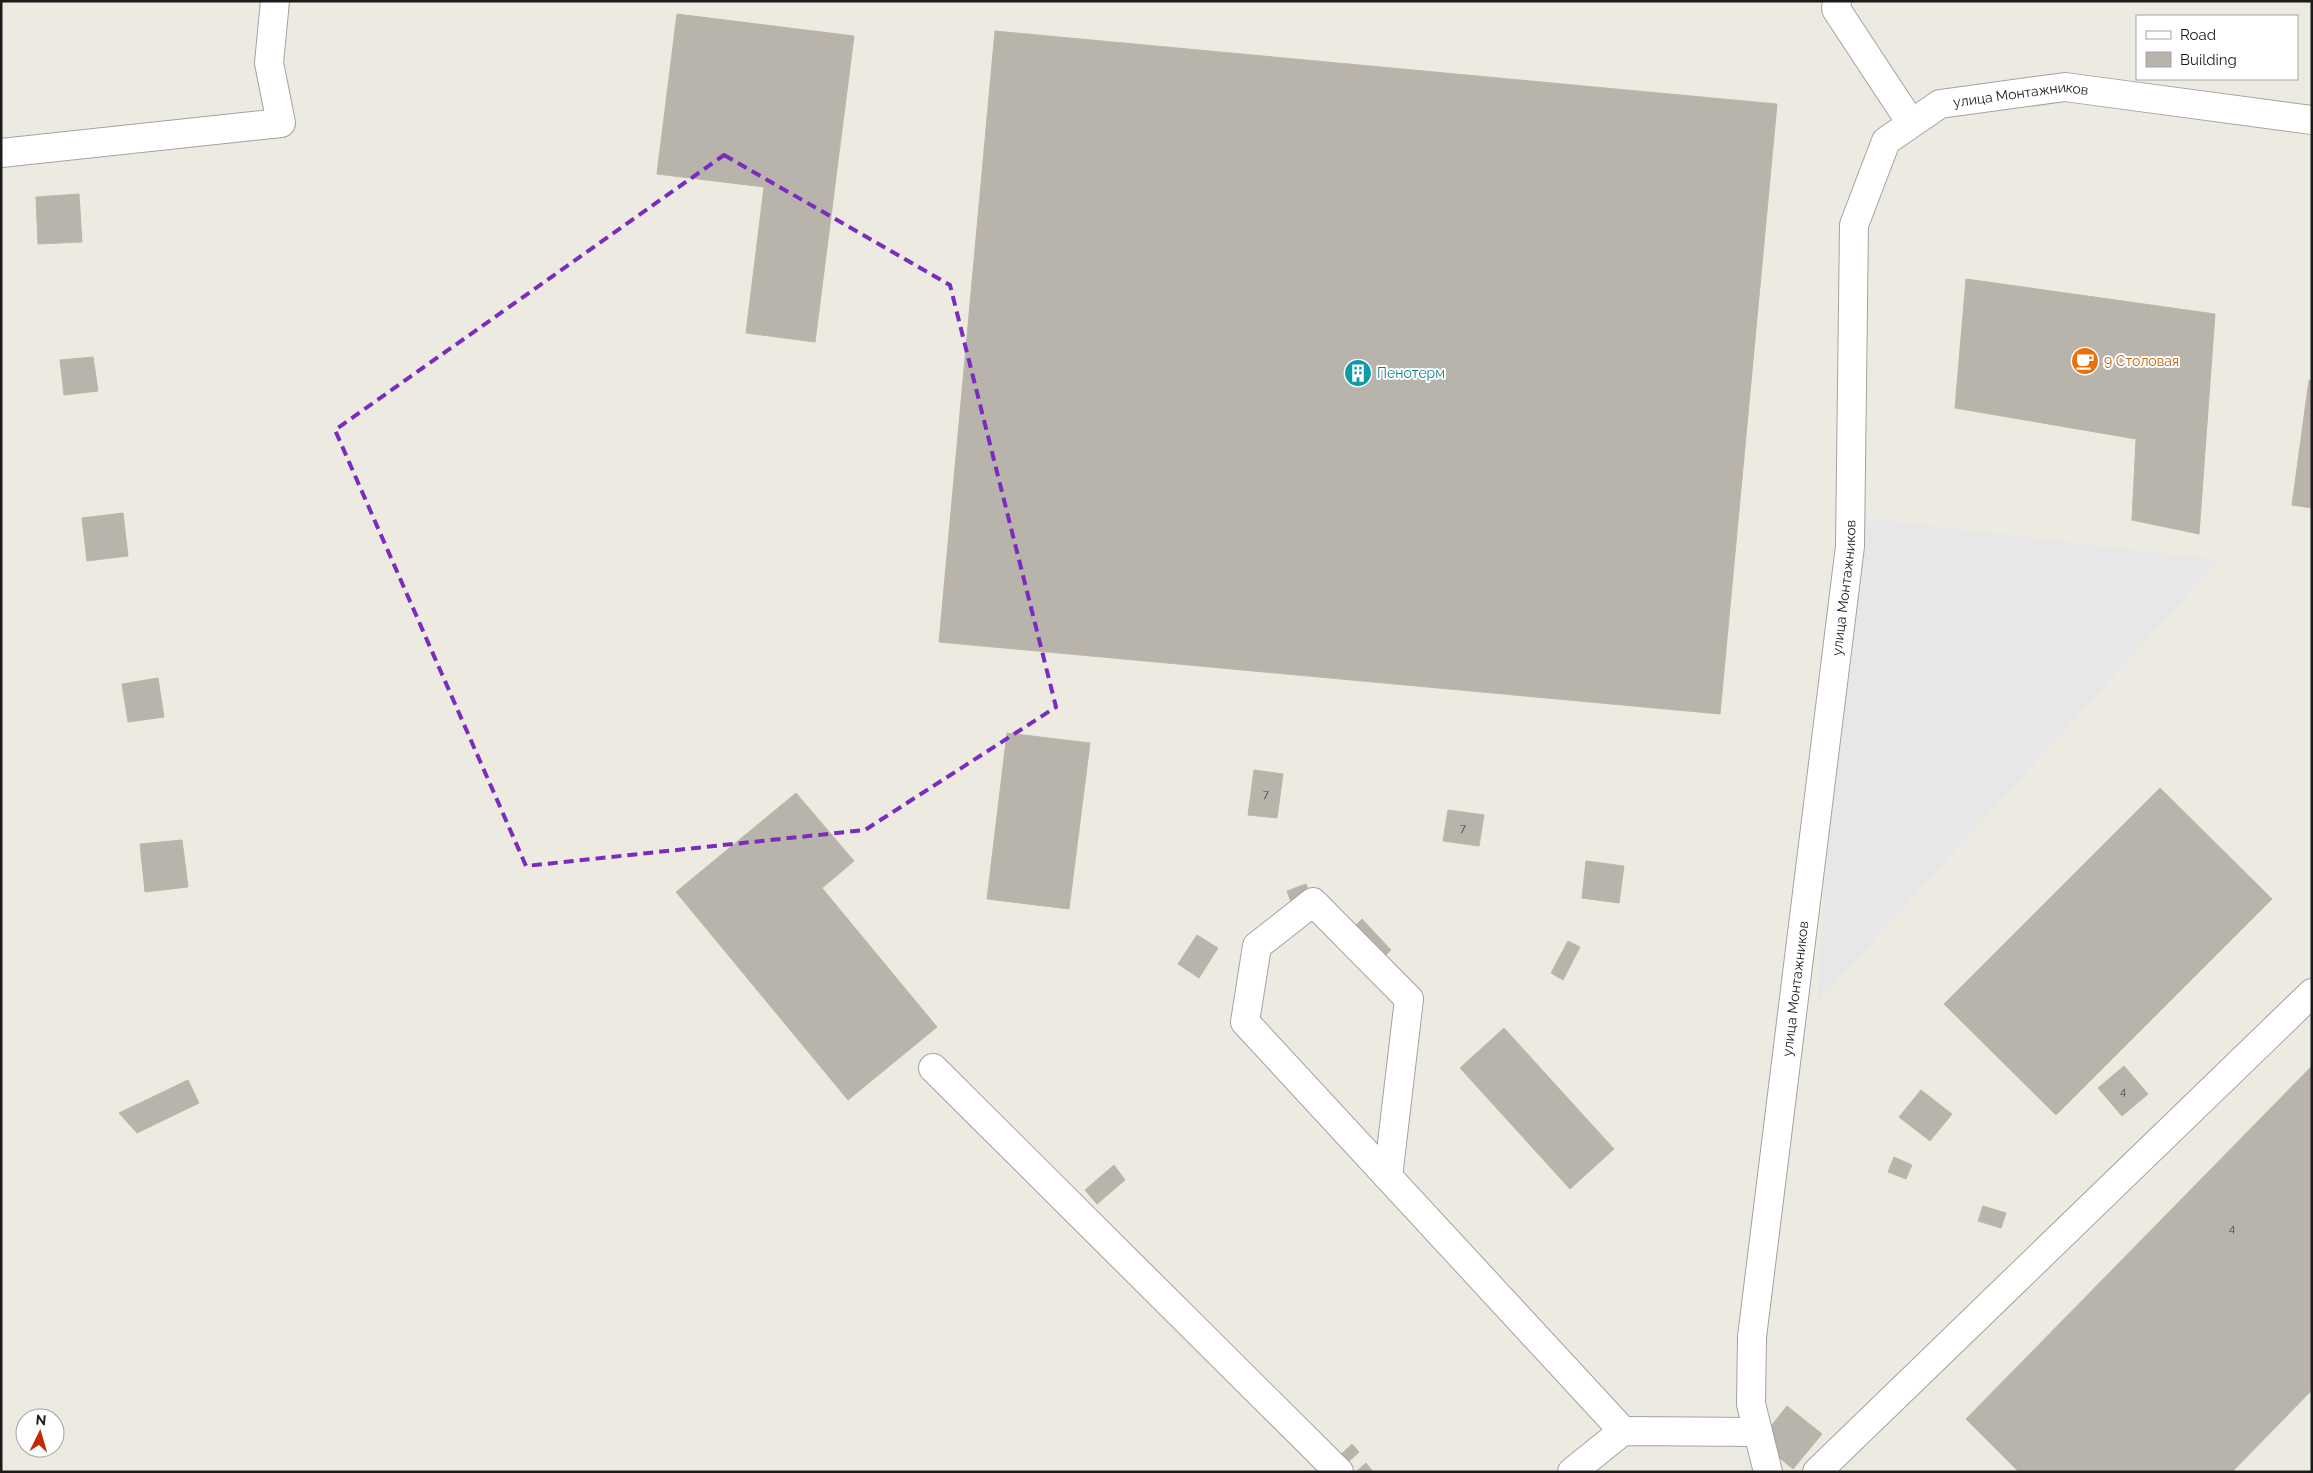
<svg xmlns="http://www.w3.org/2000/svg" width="2313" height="1473" font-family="Raleway,sans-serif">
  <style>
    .parking { fill: #e7e7e7 }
    .building { fill: #b9b4ab; stroke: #beb5a4 }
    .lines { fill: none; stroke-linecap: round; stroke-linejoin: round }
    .minor-casing { stroke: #a2a2a2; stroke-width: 30 }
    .minor { stroke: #fff; stroke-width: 28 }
    .marked { fill: none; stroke: #7b2cbf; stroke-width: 4; stroke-dasharray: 10 6; stroke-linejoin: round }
    .labels { text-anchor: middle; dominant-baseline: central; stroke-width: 4; stroke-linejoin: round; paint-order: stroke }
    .number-label { font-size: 11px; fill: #42413f }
    .street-label { font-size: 14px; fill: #1b1b1b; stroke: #fff }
    .food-label { font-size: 14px; fill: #c56008; stroke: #fff; text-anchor: start }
    .culture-label { font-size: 14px; fill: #0d838f; stroke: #fff; text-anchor: start }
  </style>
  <rect width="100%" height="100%" fill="#edebe1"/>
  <path class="parking" d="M1850 516 2219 560 1817 1003Z"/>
  <path class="building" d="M677 14 854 36 815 342 746 333 764 187 657 174Z
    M995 31 1777 104 1720 714 939 642Z
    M79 194 82 242 38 244 36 197Z
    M1966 279 2215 314 2199 534 2132 520 2136 439 1955 408Z
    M93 357 98 391 64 395 60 360Z
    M2309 380 2312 381V508L2292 505Z
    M123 513 128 556 87 561 82 518Z
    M158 678 164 717 128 722 122 684Z
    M1007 733 1090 743 1069 909 987 899Z
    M1254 770 1283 774 1277 818 1248 815Z
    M2160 788 2272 899 2056 1115 1944 1004Z
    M796 793 854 861 822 888 937 1027 848 1100 676 892Z
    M1448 810 1484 815 1479 846 1443 841Z
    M182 840 188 887 145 892 140 844Z
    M1586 861 1624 866 1619 903 1582 898Z
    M1306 884 1313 902 1294 910 1287 891Z
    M1362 919 1391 950 1383 958 1354 927Z
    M1197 935 1218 948 1199 978 1178 964Z
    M1568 941 1580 947 1563 980 1551 973Z
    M1504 1028 1614 1149 1570 1189 1460 1068Z
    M2124 1066 2148 1094 2122 1116 2098 1088Z
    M2312 1066V1390L2232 1472H2019L1966 1419Z
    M188 1080 199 1103 137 1133 119 1113Z
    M1921 1090 1952 1114 1930 1141 1899 1117Z
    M1894 1157 1912 1165 1906 1179 1888 1172Z
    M1114 1165 1125 1180 1097 1204 1085 1190Z
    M1983 1206 2006 1213 2001 1228 1978 1221Z
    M1787 1406 1822 1434 1793 1469 1759 1441Z
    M1352 1444 1359 1452 1343 1467 1336 1459Z
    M1366 1463 1373 1472H1356Z"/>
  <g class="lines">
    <g class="minor-casing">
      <g id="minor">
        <path d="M1837 1 1836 9 1911 123"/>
        <path d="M1 153 281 123 269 63 275 1"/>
        <path d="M933 1068 1339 1472"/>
        <path d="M1388 1177 1409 999 1313 902 1257 946 1245 1022 1623 1431"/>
        <path d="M1572 1472 1623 1431 1758 1432"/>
        <path id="s1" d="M1768 1472 1751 1404 1752 1337 1850 546 1854 225 1886 141 1940 104 2065 87 2312 120"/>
        <path d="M1817 1472 2312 993"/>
      </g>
    </g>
    <use href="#minor" class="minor"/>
  </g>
  <path class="marked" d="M724 155 950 285 1056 707 865 830 526 866 335 430Z"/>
  <defs>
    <g id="cafe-disc" transform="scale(1.4375)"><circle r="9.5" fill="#e8710a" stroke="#fff"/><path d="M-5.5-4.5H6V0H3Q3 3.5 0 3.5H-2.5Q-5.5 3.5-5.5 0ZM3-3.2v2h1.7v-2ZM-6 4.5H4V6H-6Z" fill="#fff"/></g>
    <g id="building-disc" transform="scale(1.4375)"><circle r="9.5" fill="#0f9aa8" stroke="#fff"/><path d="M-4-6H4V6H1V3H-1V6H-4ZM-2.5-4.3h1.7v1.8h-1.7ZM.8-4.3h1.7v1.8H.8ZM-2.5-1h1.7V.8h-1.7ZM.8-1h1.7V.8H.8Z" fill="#fff"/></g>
  </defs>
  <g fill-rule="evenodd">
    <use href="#cafe-disc" x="2085" y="361"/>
    <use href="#building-disc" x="1358" y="373"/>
  </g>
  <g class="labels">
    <g class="number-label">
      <text x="1266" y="794">7</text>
      <text x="1463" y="828">7</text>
      <text x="2123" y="1091">4</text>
      <text x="2232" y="1228">4</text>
    </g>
    <g class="street-label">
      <text stroke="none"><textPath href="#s1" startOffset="1492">улица Монтажников</textPath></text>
      <text stroke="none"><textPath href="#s1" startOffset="892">улица Монтажников</textPath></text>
      <text stroke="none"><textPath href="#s1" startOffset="488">улица Монтажников</textPath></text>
    </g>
    <g class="food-label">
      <text x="2104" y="361">9 Столовая</text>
    </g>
    <g class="culture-label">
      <text x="1377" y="373">Пенотерм</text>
    </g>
  </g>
  <rect width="2313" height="1473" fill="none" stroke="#1b1b1b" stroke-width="5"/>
  <rect x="2136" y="15" width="162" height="65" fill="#ffffff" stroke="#a4a4a4"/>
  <rect x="2146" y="31" width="25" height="8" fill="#ffffff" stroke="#a4a4a4"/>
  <text x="2180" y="40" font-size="15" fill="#1b1b1b">Road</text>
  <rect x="2146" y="52" width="25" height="15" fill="#b9b4ab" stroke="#a4a4a4"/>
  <text x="2180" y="65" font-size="15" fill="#1b1b1b">Building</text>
  <g transform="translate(40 1433) rotate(5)"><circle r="24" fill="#ffffff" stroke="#a4a4a4"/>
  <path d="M0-4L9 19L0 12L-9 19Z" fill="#c42903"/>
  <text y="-8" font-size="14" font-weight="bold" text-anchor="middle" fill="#1b1b1b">N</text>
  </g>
</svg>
